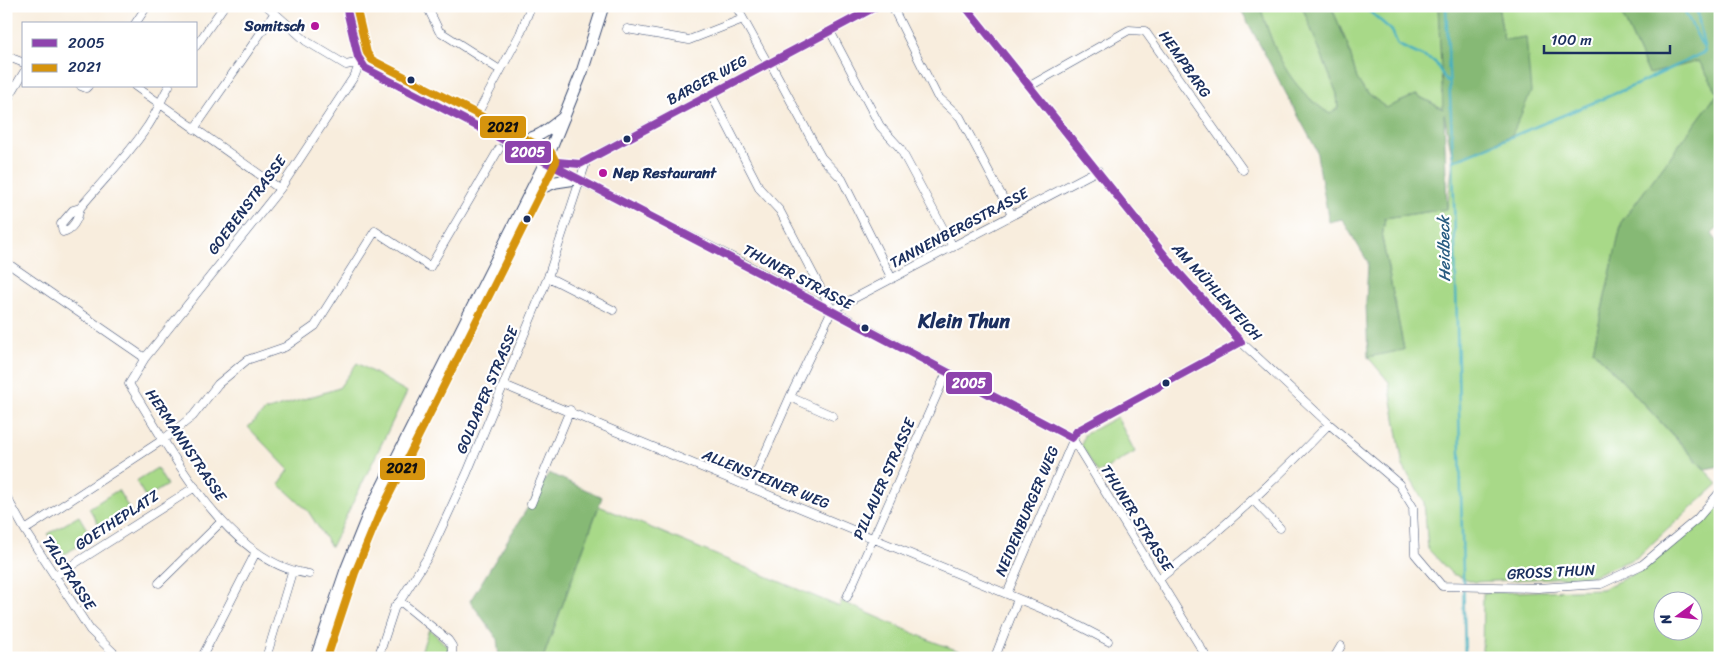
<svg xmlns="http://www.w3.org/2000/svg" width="1726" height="664" font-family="Sriracha,sans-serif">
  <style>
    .green { fill: #a8d988; stroke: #628473; fill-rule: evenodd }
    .forest { fill: #86b974; stroke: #507469 }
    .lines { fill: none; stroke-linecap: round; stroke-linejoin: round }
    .stream { stroke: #43b0c1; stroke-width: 2.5 }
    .minor-casing { stroke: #3c4c71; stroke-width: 9 }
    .primary-casing { stroke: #3c4c71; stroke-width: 13 }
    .minor { stroke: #fff; stroke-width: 8 }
    .primary { stroke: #fff; stroke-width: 11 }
    .bus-1-casing { stroke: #fff; stroke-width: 11 }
    .bus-2-casing { stroke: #fff; stroke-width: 11 }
    .bus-1 { stroke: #8e44ad; stroke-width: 8 }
    .bus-2 { stroke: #d6940e; stroke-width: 8 }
    .poi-dot { fill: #b5179e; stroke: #fff; stroke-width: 2 }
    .bus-dot { fill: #1b2f5e; stroke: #fff; stroke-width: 2 }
    .labels { text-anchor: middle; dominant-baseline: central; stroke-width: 4.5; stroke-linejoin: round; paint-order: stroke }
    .poi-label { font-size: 15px; font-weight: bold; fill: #1b2f5e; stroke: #fff; text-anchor: end }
    .street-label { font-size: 15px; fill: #1b2f5e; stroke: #fff }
    .water-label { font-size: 16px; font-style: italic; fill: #295c81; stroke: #fff }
    .district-label { font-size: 20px; font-weight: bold; fill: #1b2f5e; stroke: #fff }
    .line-badge { stroke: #fff; stroke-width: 2 }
    .badge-label { font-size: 14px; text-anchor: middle; font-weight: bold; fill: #fff }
    .pale-badge-label { font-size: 14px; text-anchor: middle; font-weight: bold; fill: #111 }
  </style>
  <rect width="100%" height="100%" fill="#fff"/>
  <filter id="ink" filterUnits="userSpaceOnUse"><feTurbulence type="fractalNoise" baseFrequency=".02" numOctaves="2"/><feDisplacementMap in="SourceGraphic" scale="10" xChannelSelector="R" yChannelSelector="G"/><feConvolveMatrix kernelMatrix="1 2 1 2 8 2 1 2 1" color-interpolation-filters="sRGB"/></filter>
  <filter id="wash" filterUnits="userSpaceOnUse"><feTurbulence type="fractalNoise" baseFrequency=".0096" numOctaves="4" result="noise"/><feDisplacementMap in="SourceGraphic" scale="20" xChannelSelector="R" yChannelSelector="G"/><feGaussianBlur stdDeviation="1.12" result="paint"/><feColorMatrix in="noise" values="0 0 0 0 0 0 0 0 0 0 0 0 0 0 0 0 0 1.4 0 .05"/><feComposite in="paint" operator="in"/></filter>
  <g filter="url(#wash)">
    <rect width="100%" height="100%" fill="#f8eddd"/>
    <path class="green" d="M1260 6H1302L1337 94 1338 108 1330 114C1287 86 1275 53 1260 6Z
      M1331 6H1438L1444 109 1416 95 1386 108 1364 90 1357 79 1348 46Z
      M1498 6H1618L1649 74 1699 61 1718 93 1622 221 1593 350 1718 484 1636 558 1591 576 1475 582 1452 574 1428 549 1424 502 1403 466 1389 382 1368 357 1404 349 1382 238 1385 218 1447 209 1453 161 1512 135 1526 37 1504 41Z
      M357 363 407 392 331 547 308 511 279 484 289 470 248 427 265 411 339 388Z
      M1117 417 1135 452 1098 473 1081 445 1084 435Z
      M157 468 167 485 146 498 136 481Z
      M118 490 131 512 102 530 89 508Z
      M599 506 840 607 841 601 934 642 979 658H543Z
      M1720 507V658H1482L1483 593 1602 589 1646 568ZM1664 602H1694V632H1664Z
      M79 516 92 538 61 556 48 534Z
      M429 629 448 647 449 658H419Z"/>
    <path class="forest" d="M1239 6H1260C1274 51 1288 87 1330 114L1338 108 1337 94 1302 6H1331L1348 46 1357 79 1364 90 1386 108 1416 95 1443 109 1438 6H1498L1504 40 1526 37 1531 92 1512 135 1453 161 1444 114 1447 209 1385 218 1382 238 1404 350 1368 357 1366 303 1368 262 1342 219 1329 222 1316 149Z
      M1618 6H1720V226L1712 234 1720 245V466L1705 469 1593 350 1622 221 1718 93 1699 61 1649 74Z
      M549 473 602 497 543 658H499L497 638 470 601Z"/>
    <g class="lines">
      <path class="stream" d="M1358 6 1369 11 1382 22 1392 31 1398 45 1435 62 1447 82
        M1446 6 1453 161
        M1682 6 1703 47
        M1465 658 1453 161 1638 84 1705 52 1696 6"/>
    </g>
  </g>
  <g filter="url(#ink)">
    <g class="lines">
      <g class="minor-casing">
        <path id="minor" d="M267 6 306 41 346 65 360 62
          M346 6 358 57 365 68 546 161 576 179 740 261 1072 438 1207 658
          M427 6 439 31 500 70
          M736 6 768 64 772 66 821 157 842 179 892 279
          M892 6 937 96 960 117 1012 215
          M965 6 1178 272 1241 342 1329 424 1399 484 1413 507 1415 554 1442 586 1538 588 1601 584 1642 565 1697 519 1720 492
          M135 24 147 6
          M627 29 689 40 743 19
          M830 31 880 126 900 148 953 247
          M196 46 224 6
          M6 56 24 63
          M81 86 86 88 88 86
          M135 86 280 189
          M1030 86 1129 30 1145 31 1243 170
          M711 94 760 189 780 211 832 310
          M6 102 24 72
          M472 124 520 34 531 6
          M194 129 274 14
          M546 161 580 164 607 149 877 6
          M80 208C78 219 74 229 63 232L61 224 73 210 80 208C101 182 126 158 145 130 156 116 160 101 169 86
          M10 265 145 358 129 384C170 448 226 563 309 574
          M548 277 613 310
          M832 310 1098 170
          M145 358 280 189 355 75 360 62
          M504 385 1062 617 1108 641
          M790 397 833 416
          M750 487 790 397 832 310
          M6 496 25 530 90 630 119 658
          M1253 500 1280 528
          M531 504 570 410
          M25 530 164 439 193 416 218 384 247 360 285 347 315 326 375 231 430 267 499 149
          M55 576 195 487
          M1159 579C1220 532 1276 480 1329 424
          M159 583 221 522
          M1007 594 1077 431 1241 342
          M847 597 947 372
          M400 601 429 555 467 473 548 277 586 162
          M203 655 256 552
          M995 657 1018 599
          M266 658 292 572
          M378 658 395 606 400 601 448 640 452 646V658
          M1334 658 1341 646"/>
      </g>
      <g class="primary-casing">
        <path id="primary" d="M504 140C533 142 542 135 564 117
          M531 192 556 182 576 179
          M316 658 346 570 369 513 546 161 582 72 603 6"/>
      </g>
      <use href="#minor" class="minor"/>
      <use href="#primary" class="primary"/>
      <g class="bus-1-casing">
        <path id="bus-1" d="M346 6 358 57 365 68C602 190 837 313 1072 438L1077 431 1241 342 1178 272 965 6
          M546 161 580 164 877 6"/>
      </g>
      <g class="bus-2-casing">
        <path id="bus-2" d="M327 658 355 573 378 517 556 162 551 152 372 60 367 53 356 6"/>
      </g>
      <use href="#bus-1" class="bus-1"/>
      <use href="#bus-2" class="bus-2"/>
    </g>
  </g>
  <g class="poi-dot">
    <circle cx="315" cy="26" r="5"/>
    <circle cx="603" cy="173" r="5"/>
  </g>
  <g class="bus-dot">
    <circle cx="411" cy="80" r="4.5"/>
    <circle cx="627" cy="139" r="4.5"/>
    <circle cx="527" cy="219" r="4.5"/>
    <circle cx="865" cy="328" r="4.5"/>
    <circle cx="1166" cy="383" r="4.5"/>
  </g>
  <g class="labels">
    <g class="poi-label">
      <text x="305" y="26">Somitsch</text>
      <text x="613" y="173" text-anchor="start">Nep Restaurant</text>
    </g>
    <g class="street-label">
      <text transform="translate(1185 64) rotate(55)">HEMPBARG</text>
      <text transform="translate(707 80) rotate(-28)">BARGER WEG</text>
      <text transform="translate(247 205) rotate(-53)">GOEBENSTRASSE</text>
      <text transform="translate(959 228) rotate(-28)">TANNENBERGSTRASSE</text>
      <text transform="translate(798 277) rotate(28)">THUNER STRASSE</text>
      <text transform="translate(1217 292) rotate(48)">AM MÜHLENTEICH</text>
      <text transform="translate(487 390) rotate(-67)">GOLDAPER STRASSE</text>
      <text transform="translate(186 445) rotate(56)">HERMANNSTRASSE</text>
      <text transform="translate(766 479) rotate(22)">ALLENSTEINER WEG</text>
      <text transform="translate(884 479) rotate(-66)">PILLAUER STRASSE</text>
      <text transform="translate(1027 511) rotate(-67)">NEIDENBURGER WEG</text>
      <text transform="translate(1137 518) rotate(58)">THUNER STRASSE</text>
      <text transform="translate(117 520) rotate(-33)">GOETHEPLATZ</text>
      <text transform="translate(1551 572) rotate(-3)">GROSS THUN</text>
      <text transform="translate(69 573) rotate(57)">TALSTRASSE</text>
    </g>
    <g class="water-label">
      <text transform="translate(1444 249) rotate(-91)">Heidbeck</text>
    </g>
    <g class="district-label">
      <text x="964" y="321">Klein Thun</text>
    </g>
  </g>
  <g class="line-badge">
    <rect x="479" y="115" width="48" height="24" rx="5" fill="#d6940e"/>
    <rect x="504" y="140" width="48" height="24" rx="5" fill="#8e44ad"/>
    <rect x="945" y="371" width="48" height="24" rx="5" fill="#8e44ad"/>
    <rect x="379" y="457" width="47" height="24" rx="5" fill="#d6940e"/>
  </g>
  <g class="badge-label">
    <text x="528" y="157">2005</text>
    <text x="969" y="388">2005</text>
  </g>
  <g class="pale-badge-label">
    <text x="503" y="132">2021</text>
    <text x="402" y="473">2021</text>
  </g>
  <rect width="1726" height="664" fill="none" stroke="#fff" stroke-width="25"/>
  <rect x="22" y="22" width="175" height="65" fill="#ffffff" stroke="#a4acbf"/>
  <rect x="32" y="39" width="25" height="8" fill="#8e44ad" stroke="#a4acbf"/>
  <text x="68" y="48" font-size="15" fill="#1b2f5e">2005</text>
  <rect x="32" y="64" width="25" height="8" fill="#d6940e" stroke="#a4acbf"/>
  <text x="68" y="72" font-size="15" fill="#1b2f5e">2021</text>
  <g transform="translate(1678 616) rotate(255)"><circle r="24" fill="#ffffff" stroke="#a4acbf"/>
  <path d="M0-4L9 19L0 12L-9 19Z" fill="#b5179e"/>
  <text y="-8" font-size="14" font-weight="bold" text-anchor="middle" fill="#1b2f5e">N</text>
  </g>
  <path d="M1544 45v8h126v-8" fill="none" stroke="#1b2f5e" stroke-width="2.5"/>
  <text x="1551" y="45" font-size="15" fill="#1b2f5e" stroke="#ffffff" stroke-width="4" paint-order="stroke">100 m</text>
</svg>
